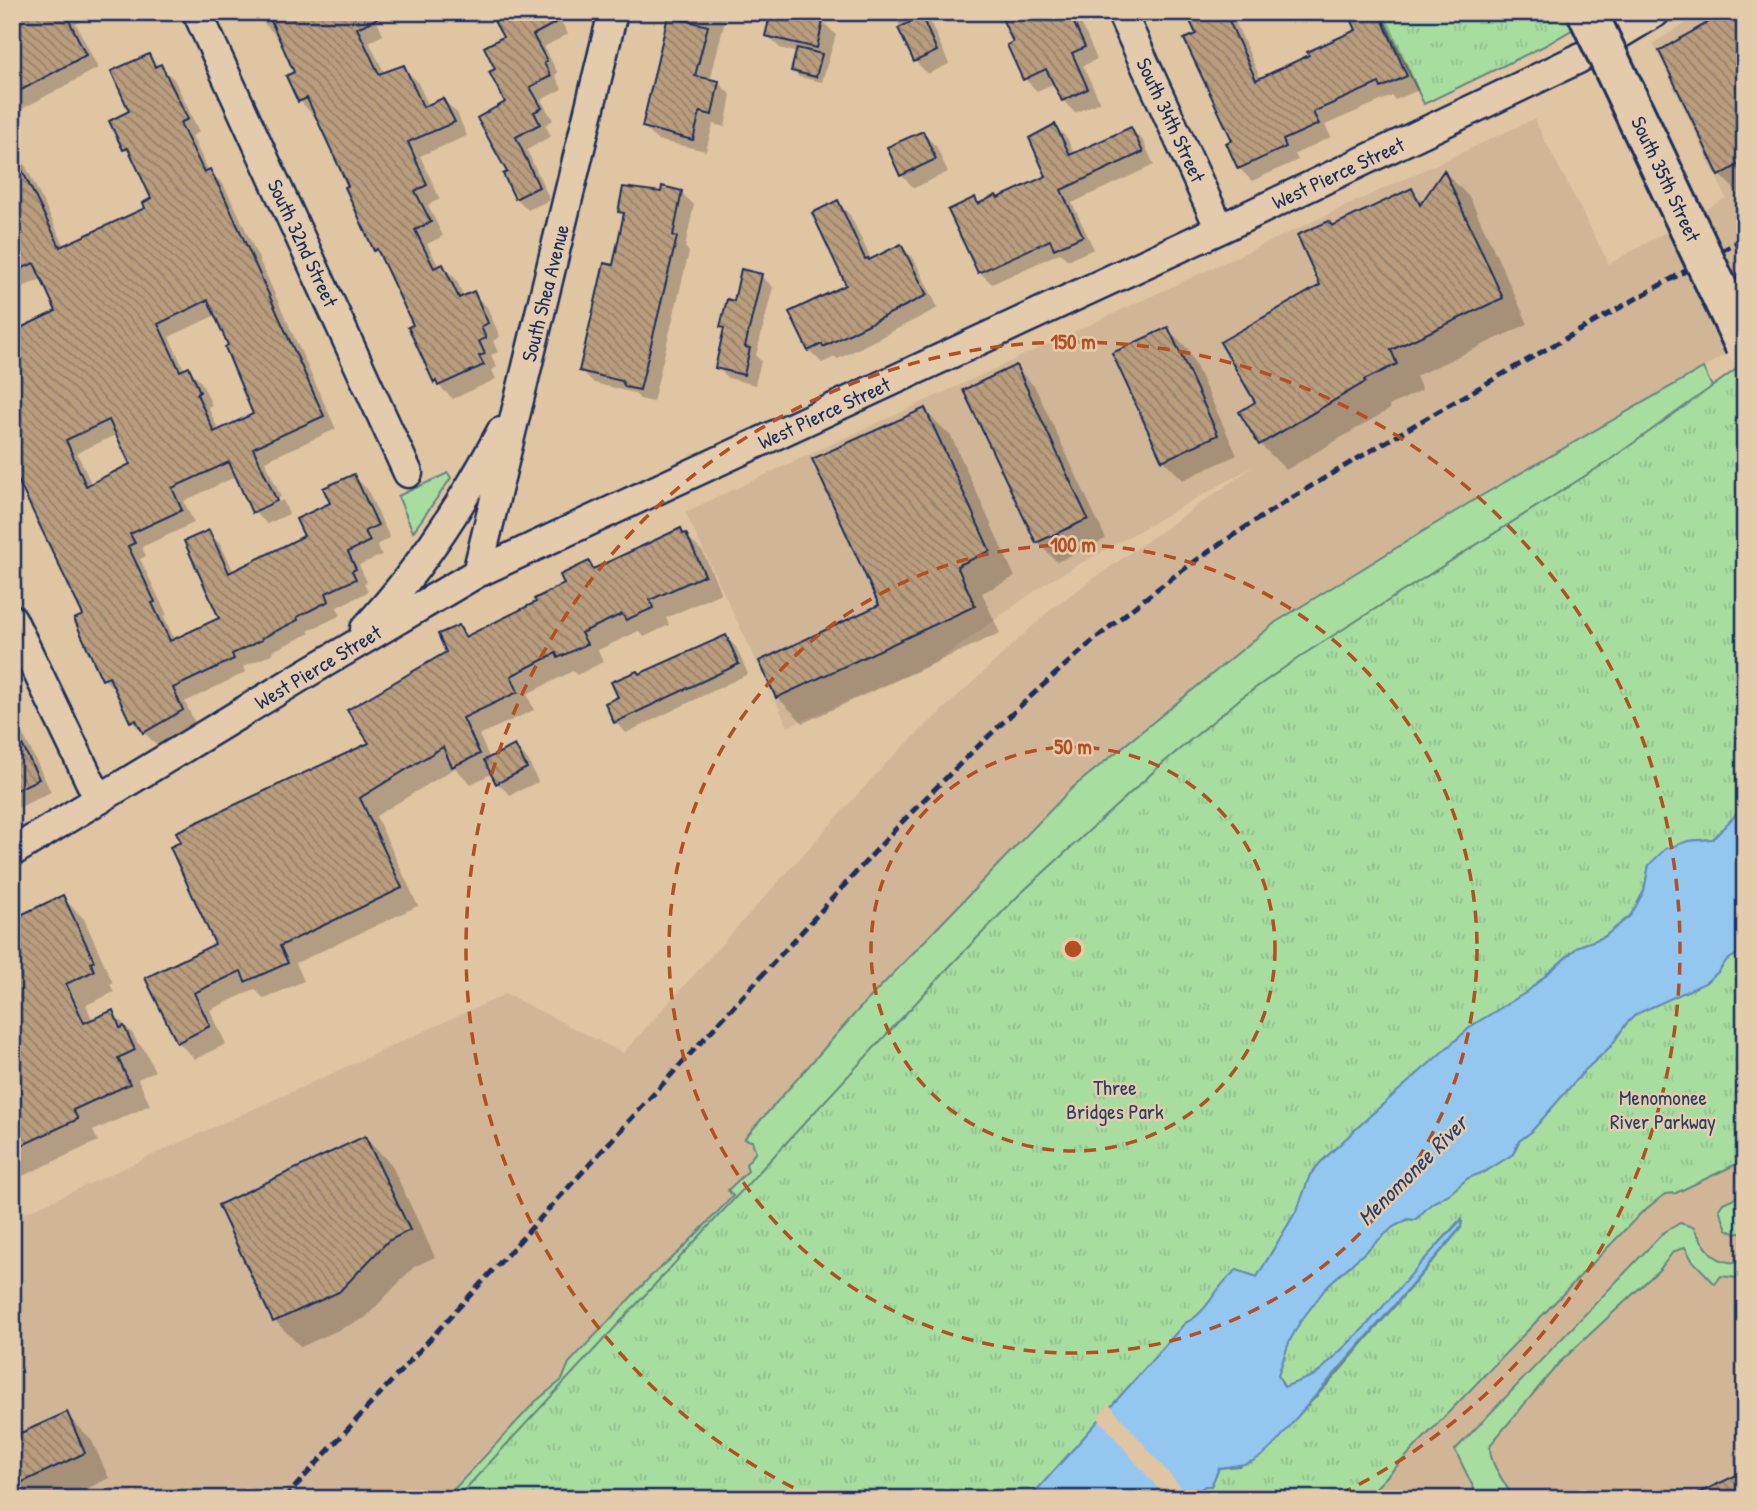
<svg xmlns="http://www.w3.org/2000/svg" width="1757" height="1511" font-family="'Patrick Hand',sans-serif">
  <style>
    .built { fill: #d0b697 }
    .green { fill: #a8dda0; stroke: #62867f; stroke-width: 2 }
    .park { fill: url(#park-tufts); stroke: #62867f; stroke-width: 2 }
    .water { fill: #93c7f0; stroke: #638ab6; stroke-width: 2 }
    .pier { fill: #e0c5a3 }
    .shadow { fill: #0003; fill-rule: evenodd }
    .building { fill: url(#building-back-hatch); stroke: #1b2f5e; stroke-width: 2; fill-rule: evenodd }
    .lines { fill: none; stroke-linecap: round; stroke-linejoin: round }
    .minor-casing { stroke: #1b2f5e; stroke-width: 33 }
    .minor { stroke: #e4cbac; stroke-width: 28 }
    .rail { stroke: #1b2f5e; stroke-width: 5; stroke-dasharray: 10 5; stroke-linecap: butt }
    .secondary-bridge-casing { stroke: #1b2f5e; stroke-width: 44; stroke-linecap: butt }
    .secondary-bridge { stroke: #e4cbac; stroke-width: 38 }
    .ring { fill: none; stroke: #b54e20; stroke-width: 3.5; stroke-dasharray: 12 9 }
    .labels { text-anchor: middle; dominant-baseline: central; stroke-width: 5; stroke-linejoin: round; paint-order: stroke }
    .street-label { font-size: 21px; fill: #1b2f5e; stroke: #e4cbac }
    .park-label { font-size: 21px; fill: #294065; stroke: #e4cbac }
    .water-label { font-size: 23px; font-style: italic; fill: #273e6d; stroke: #e4cbac }
    .centre { fill: #b54e20; stroke: #e4cbac; stroke-width: 3.5 }
    .ring-label { font-size: 21px; text-anchor: middle; font-weight: bold; fill: #b54e20; stroke: #e4cbac; stroke-width: 5; stroke-linejoin: round; paint-order: stroke }
  </style>
  <defs>
    <pattern id="park-tufts" width="24" height="20" patternUnits="userSpaceOnUse" patternTransform="scale(1.75)"><rect width="24" height="20" fill="#a8dda0"/><path d="M3 7l-1-3M5 7V3M7 7l1-3M15 17l-1-3M17 17v-4M19 17l1-3" fill="none" stroke="#90be8c"/></pattern>
    <pattern id="building-back-hatch" width="6" height="6" patternUnits="userSpaceOnUse" patternTransform="scale(1.75)"><rect width="6" height="6" fill="#b99d7d"/><path d="M-1 5l2 2M0 0l6 6M5-1l2 2" fill="none" stroke="#96806a"/></pattern>
  </defs>
  <rect width="100%" height="100%" fill="#e0c5a3"/>
  <filter id="ink" filterUnits="userSpaceOnUse"><feTurbulence type="fractalNoise" baseFrequency=".0143" numOctaves="2"/><feDisplacementMap in="SourceGraphic" scale="14" xChannelSelector="R" yChannelSelector="G"/><feConvolveMatrix kernelMatrix="1 2 1 2 8 2 1 2 1" color-interpolation-filters="sRGB"/></filter>
  <g filter="url(#ink)">
    <path class="built" d="M1705 12H1745V342L1687 378 1071 789 859 1009 744 1139 752 1140 756 1153 746 1164 748 1171 728 1190 733 1195 680 1251 666 1262 566 1369 562 1380 536 1401 445 1499H12V1219L506 994 623 1053 886 763 1052 608 1254 466 1046 583 934 664 788 727 685 512 1534 119 1609 264 1726 198 1653 43Z
      M1745 1160V1499H1365L1642 1212 1665 1194 1676 1193Z"/>
    <path class="green" d="M1703 368 1721 405 828 1499H445L536 1401 562 1380 569 1363 651 1276 680 1251 733 1196 728 1190 748 1171 746 1164 756 1152 752 1141 744 1139 859 1009 1071 789 1276 622 1474 500Z
      M448 473 451 478 413 532 398 496Z
      M1745 1193V1231L1736 1234 1727 1229 1719 1209 1723 1203Z
      M1680 1223 1693 1227C1707 1250 1714 1266 1745 1262V1279L1721 1276 1715 1284 1692 1260 1685 1247 1673 1252 1660 1269 1559 1363 1491 1444C1486 1460 1506 1484 1514 1499H1479L1455 1450 1663 1233Z"/>
    <path class="park" d="M1380 12H1602L1546 45 1424 104Z
      M1745 363V805L1713 839 1688 841 1649 865 1644 891 1631 915 1604 937 1579 946 1527 992 1473 1025 1371 1115 1321 1162 1310 1175 1298 1208 1257 1277 1237 1270C1216 1284 1209 1313 1185 1323L1029 1499H456L949 967 1019 895 1163 763 1241 698 1304 654 1607 462Z
      M1745 949V1160L1676 1193 1665 1194 1642 1212 1365 1499H1187L1205 1486H1211L1219 1468 1239 1466 1273 1446 1283 1432 1336 1375 1461 1228 1462 1222H1458L1367 1325 1316 1375 1284 1387 1278 1376 1289 1342 1300 1322 1328 1285 1393 1227 1409 1219 1415 1220 1432 1203 1449 1194 1468 1178 1486 1171 1513 1154 1519 1141 1531 1132 1584 1071 1611 1046 1626 1024 1636 1014 1705 983 1718 972 1726 961Z"/>
    <path class="water" d="M1745 805V949L1726 961 1718 972 1705 983 1636 1014 1626 1024 1611 1046 1584 1071 1531 1132 1519 1141 1513 1154 1486 1171 1468 1178 1449 1194 1432 1203 1415 1220 1408 1219 1393 1227 1328 1285 1300 1322 1289 1342 1278 1375 1284 1387 1316 1375 1367 1325 1421 1263 1461 1220V1227C1409 1289 1356 1349 1303 1410 1289 1426 1277 1445 1260 1457 1247 1466 1234 1465 1219 1468L1211 1486H1205L1187 1499H1029L1185 1323C1209 1313 1216 1284 1237 1270L1257 1277 1298 1208 1310 1175 1321 1162 1371 1115 1473 1025 1527 992 1579 946 1604 937 1631 915 1644 891 1649 865 1665 849 1688 841 1713 839Z"/>
    <path class="pier" d="M1109 1404 1189 1497 1190 1499H1167L1097 1417Z"/>
    <path class="shadow" d="M12 12H102L76 24 98 68 20 110 24 119 12 124Z
      M259 12H373L383 35 369 42 385 74 403 67 417 81 429 107 443 100 457 113 467 136 420 156 440 199 428 205 443 236 427 244 439 267 442 266 456 279 464 298 473 293 487 307 500 337 493 341 498 352 491 355 497 367 492 370 496 379 453 399 435 382 415 326 382 256 375 250 316 114 313 115 300 101 288 77 296 73 279 36 277 37 264 23Z
      M556 12 568 34 544 47 558 73 555 75 562 89 541 100 553 120 545 125 551 136 527 150 550 200 528 210 516 198 508 103 491 73Z
      M677 12H727L710 81 718 82 731 95 725 127 713 124 706 151 657 140 644 127Z
      M894 12H926L949 64 928 74 915 61Z
      M1001 12H1076L1097 59 1083 66 1100 102 1075 113 1063 100 1055 83 1037 91 1025 79 1015 43Z
      M1188 12H1231L1261 80 1358 31 1378 12 1390 24 1419 90 1395 100 1392 96 1325 125 1331 137 1295 154 1298 160 1252 181 1239 168 1234 141 1198 34Z
      M1745 12V200L1720 175Z
      M823 22 836 35 822 82 799 77 793 71 798 53 780 48 767 35Z
      M148 56 174 79 199 132 192 136 209 172 223 184 238 213 336 429 265 461 281 497 257 508V512L283 500 289 514 267 524 254 511 237 476 184 501 194 523 142 547 146 556 140 559 167 615 164 616 175 641 221 619 208 532 221 545 234 572 306 537 354 476 367 489 390 538 377 545 382 555 359 565 367 582 364 584 368 592 337 607 341 615 308 631 310 633 273 651 274 653 243 667 246 672 185 702 195 723 157 745 131 721 117 692 104 679 85 616 12 462V316L19 331 59 312 41 279 12 292V138L65 247 148 208 153 199 135 160 125 149 132 112ZM216 315 231 346 255 415 219 431 208 407 212 405 201 382 188 369 185 371 169 337ZM118 434 133 465 92 485 77 453Z
      M1055 126 1067 138 1075 155 1131 129 1143 141 1154 165 1072 203 1094 249 1068 260 1060 253 992 284 979 272 974 200 980 205 998 200 1049 176Z
      M923 133 936 146 948 172 914 188 901 175Z
      M1445 172 1470 198 1528 324 1416 376 1422 390 1389 406 1390 409 1286 470 1260 444 1257 403 1322 286 1333 227 1412 190 1424 202Z
      M681 192 694 205 685 247 689 252 653 402 640 399 634 393 594 383 581 370 614 267 625 216 620 211 662 194Z
      M837 202 850 215 872 261 901 246 914 259 938 308 838 359 835 357 822 363 809 350 848 286Z
      M761 276 773 287 756 356 761 361 755 385 728 378 717 367 725 330 721 327 735 303Z
      M1168 329 1188 349 1237 455 1183 480 1163 460Z
      M1016 367 1035 387 1106 539 1057 562 1037 542Z
      M924 410 951 436 1015 577 982 593 1000 633 803 723 777 697 882 606Z
      M680 530 703 552 721 593 666 618 669 625 644 637 639 631 598 650 603 662 577 675 573 671 527 694 534 710 479 735 490 759 515 747 528 760 538 782 510 795 497 783 493 773 471 784 455 768 376 816 418 906 296 963 304 981 264 999 255 989 210 1010 226 1044 195 1059 178 1042 148 979 217 945 371 744 448 653 459 627 469 637 538 603 566 584 589 563 595 570Z
      M725 637 736 647 748 674 626 733 615 722 620 698 639 675Z
      M12 726 25 738 51 792 12 811Z
      M62 897 84 919 113 983 110 984 114 992 86 1005 93 1021 112 1012 133 1034 137 1042 144 1049 155 1071 138 1079 150 1105 93 1131 98 1141 12 1181V937Z
      M365 1138 391 1164 435 1257 414 1267 365 1318 301 1347 275 1321Z
      M66 1414 91 1439 109 1478 67 1499H12V1430L15 1429 21 1435Z"/>
    <path class="building" d="M12 12H65L86 55 12 95Z
      M267 12H391L357 28 379 74 404 65 423 107 443 98 455 122 408 142 427 185 415 191 431 222 415 230 434 268 443 264 459 298 474 291 488 323 481 327 486 338 479 341 485 354 479 356 484 365 438 386 436 381 434 383 408 327 413 325 377 249 374 251 345 187 348 186 307 98 298 102 286 76 294 72Z
      M489 12H575L533 35 547 61 544 63 551 76 530 87 542 108 534 112 540 124 516 137 539 187 515 199 503 174 507 172 477 118 505 102 489 72 495 69 484 47 503 37Z
      M771 12H788L823 21 817 48 765 36Z
      M999 12H1069L1085 47 1072 53 1088 89 1062 101 1046 69 1023 80 1007 45 1013 42Z
      M1186 12H1225L1256 80 1309 55 1307 52 1356 30 1352 21 1371 12H1379L1407 76 1381 88 1379 83 1313 112 1319 124 1283 140 1286 147 1238 169 1226 143 1232 140 1184 39 1196 34Z
      M1726 12H1745V161L1719 176 1659 51Z
      M668 16 708 26 695 76 719 81 712 115 700 112 693 140 642 127Z
      M922 17 937 51 914 62 898 28Z
      M797 48 822 54 816 77 791 71Z
      M149 54 155 67 161 64 188 119 180 123 204 172 210 169 225 198 324 416 253 448 277 501 252 513 229 462 172 488 182 510 130 534 135 543 128 546 155 602 152 603 170 641 219 618 184 541 209 530 229 573 304 536 296 519 330 503 323 488 354 474 378 525 365 531 370 541 348 552 356 569 352 571 356 579 326 593 329 601 297 617 298 620 262 638V640L232 654 234 659 173 688 183 710 143 733 136 720 130 722 109 677 102 680 74 619 83 615 12 468V332L56 311 34 263 12 273V150L60 247 145 208 143 203 151 198 128 148 123 150 109 121 129 111 111 71ZM208 300 228 345 225 347 253 414 214 432 197 394 200 392 189 367 180 371 158 324ZM109 420 130 464 86 486 66 440Z
      M1055 124 1070 155 1131 127 1143 152 1061 190 1083 236 1054 249 1050 240 978 273 948 210 975 197 978 204 996 195 998 198 1046 176 1029 138Z
      M923 131 936 159 900 176 887 147Z
      M1444 170 1503 298 1391 350 1397 364 1364 380 1365 382 1259 445 1239 412 1255 402 1220 342 1320 285 1297 235 1329 221 1332 226 1412 188 1420 205Z
      M662 186 682 191 673 236 677 237 640 390 625 387 622 381 579 371 604 263 613 265 624 213 618 212 623 187 661 192Z
      M838 200 865 259 868 258 869 260 901 244 927 295 823 347 822 344 808 351 789 312 846 285 812 213Z
      M741 269 762 274 745 347 750 348 744 375 715 368 724 328 720 327 727 299 734 301Z
      M1168 327 1218 435 1162 461 1112 353Z
      M1016 365 1088 519 1036 543 963 390Z
      M925 408 990 551 957 566 975 606 776 698 759 661 879 605 812 459Z
      M681 528 683 534 686 533 705 575 650 600 653 608 626 620 622 614 581 633 587 644 558 658 556 653 511 676 518 692 463 718 480 754 452 767 443 747 360 798 402 888 280 946 288 963 245 982 241 971 194 993 210 1026 177 1043 145 978 215 944 170 847 181 842 176 832 369 743 347 710 446 652 438 634 459 625 465 637 536 602 534 599 564 584 560 575 589 561 593 569Z
      M726 635 739 664 614 723 605 703 618 697 611 682 637 671 639 674Z
      M12 724 39 779 12 792Z
      M515 745 527 768 496 784 484 760Z
      M63 895 94 961 91 963 94 971 66 984 84 1023 113 1010 120 1028 124 1026 135 1050 118 1058 130 1084 73 1110 78 1119 12 1150V919Z
      M365 1136 410 1230 388 1241 339 1292 273 1322 218 1205Z
      M67 1412 85 1453 12 1487V1437Z
      M1745 1471V1499H1686Z"/>
    <g class="lines">
      <g class="minor-casing">
        <path id="minor" d="M197 12 408 473
          M1121 12 1220 229
          M477 573 613 12
          M12 619 99 800
          M365 629C420 570 463 503 501 432
          M12 852 307 673 477 573 1220 229 1578 59 1656 12"/>
      </g>
      <use href="#minor" class="minor"/>
      <path class="rail" d="M284 1499 902 822C986 737 1072 653 1168 581 1247 522 1333 473 1418 423 1526 360 1635 299 1745 238"/>
      <g class="secondary-bridge-casing">
        <path id="secondary-bridge" d="M1587 12 1745 346"/>
      </g>
      <use href="#secondary-bridge" class="secondary-bridge"/>
    </g>
  </g>
  <g class="ring">
    <circle cx="1073" cy="949" r="202"/>
    <circle cx="1073" cy="949" r="404"/>
    <path d="M812 1497A607 607 0 1 1 1334 1497"/>
  </g>
  <g class="labels">
    <g class="street-label">
      <text transform="translate(1171 120) rotate(65)">South 34th Street</text>
      <text transform="translate(1338 173) rotate(-25)">West Pierce Street</text>
      <text transform="translate(1666 179) rotate(65)">South 35th Street</text>
      <text transform="translate(303 243) rotate(65)">South 32nd Street</text>
      <text transform="translate(545 293) rotate(-76)">South Shea Avenue</text>
      <text transform="translate(824 413) rotate(-25)">West Pierce Street</text>
      <text transform="translate(318 667) rotate(-31)">West Pierce Street</text>
    </g>
    <g class="park-label">
      <text x="1115" y="1087">Three<tspan x="1115" dy="24">Bridges Park</tspan></text>
      <text x="1663" y="1097">Menomonee<tspan x="1663" dy="24">River Parkway</tspan></text>
    </g>
    <g class="water-label">
      <text transform="translate(1412 1170) rotate(-45)">Menomonee River</text>
    </g>
  </g>
  <circle cx="1073" cy="949" r="10" class="centre"/>
  <g class="ring-label">
    <text x="1073" y="349">150 m</text>
    <text x="1073" y="552">100 m</text>
    <text x="1073" y="754">50 m</text>
  </g>
  <rect width="1757" height="1511" fill="none" stroke="#e4cbac" stroke-width="42"/>
  <rect x="21" y="21" width="1715" height="1469" fill="none" stroke="#1b2f5e" stroke-width="2.5" filter="url(#ink)"/>
</svg>
